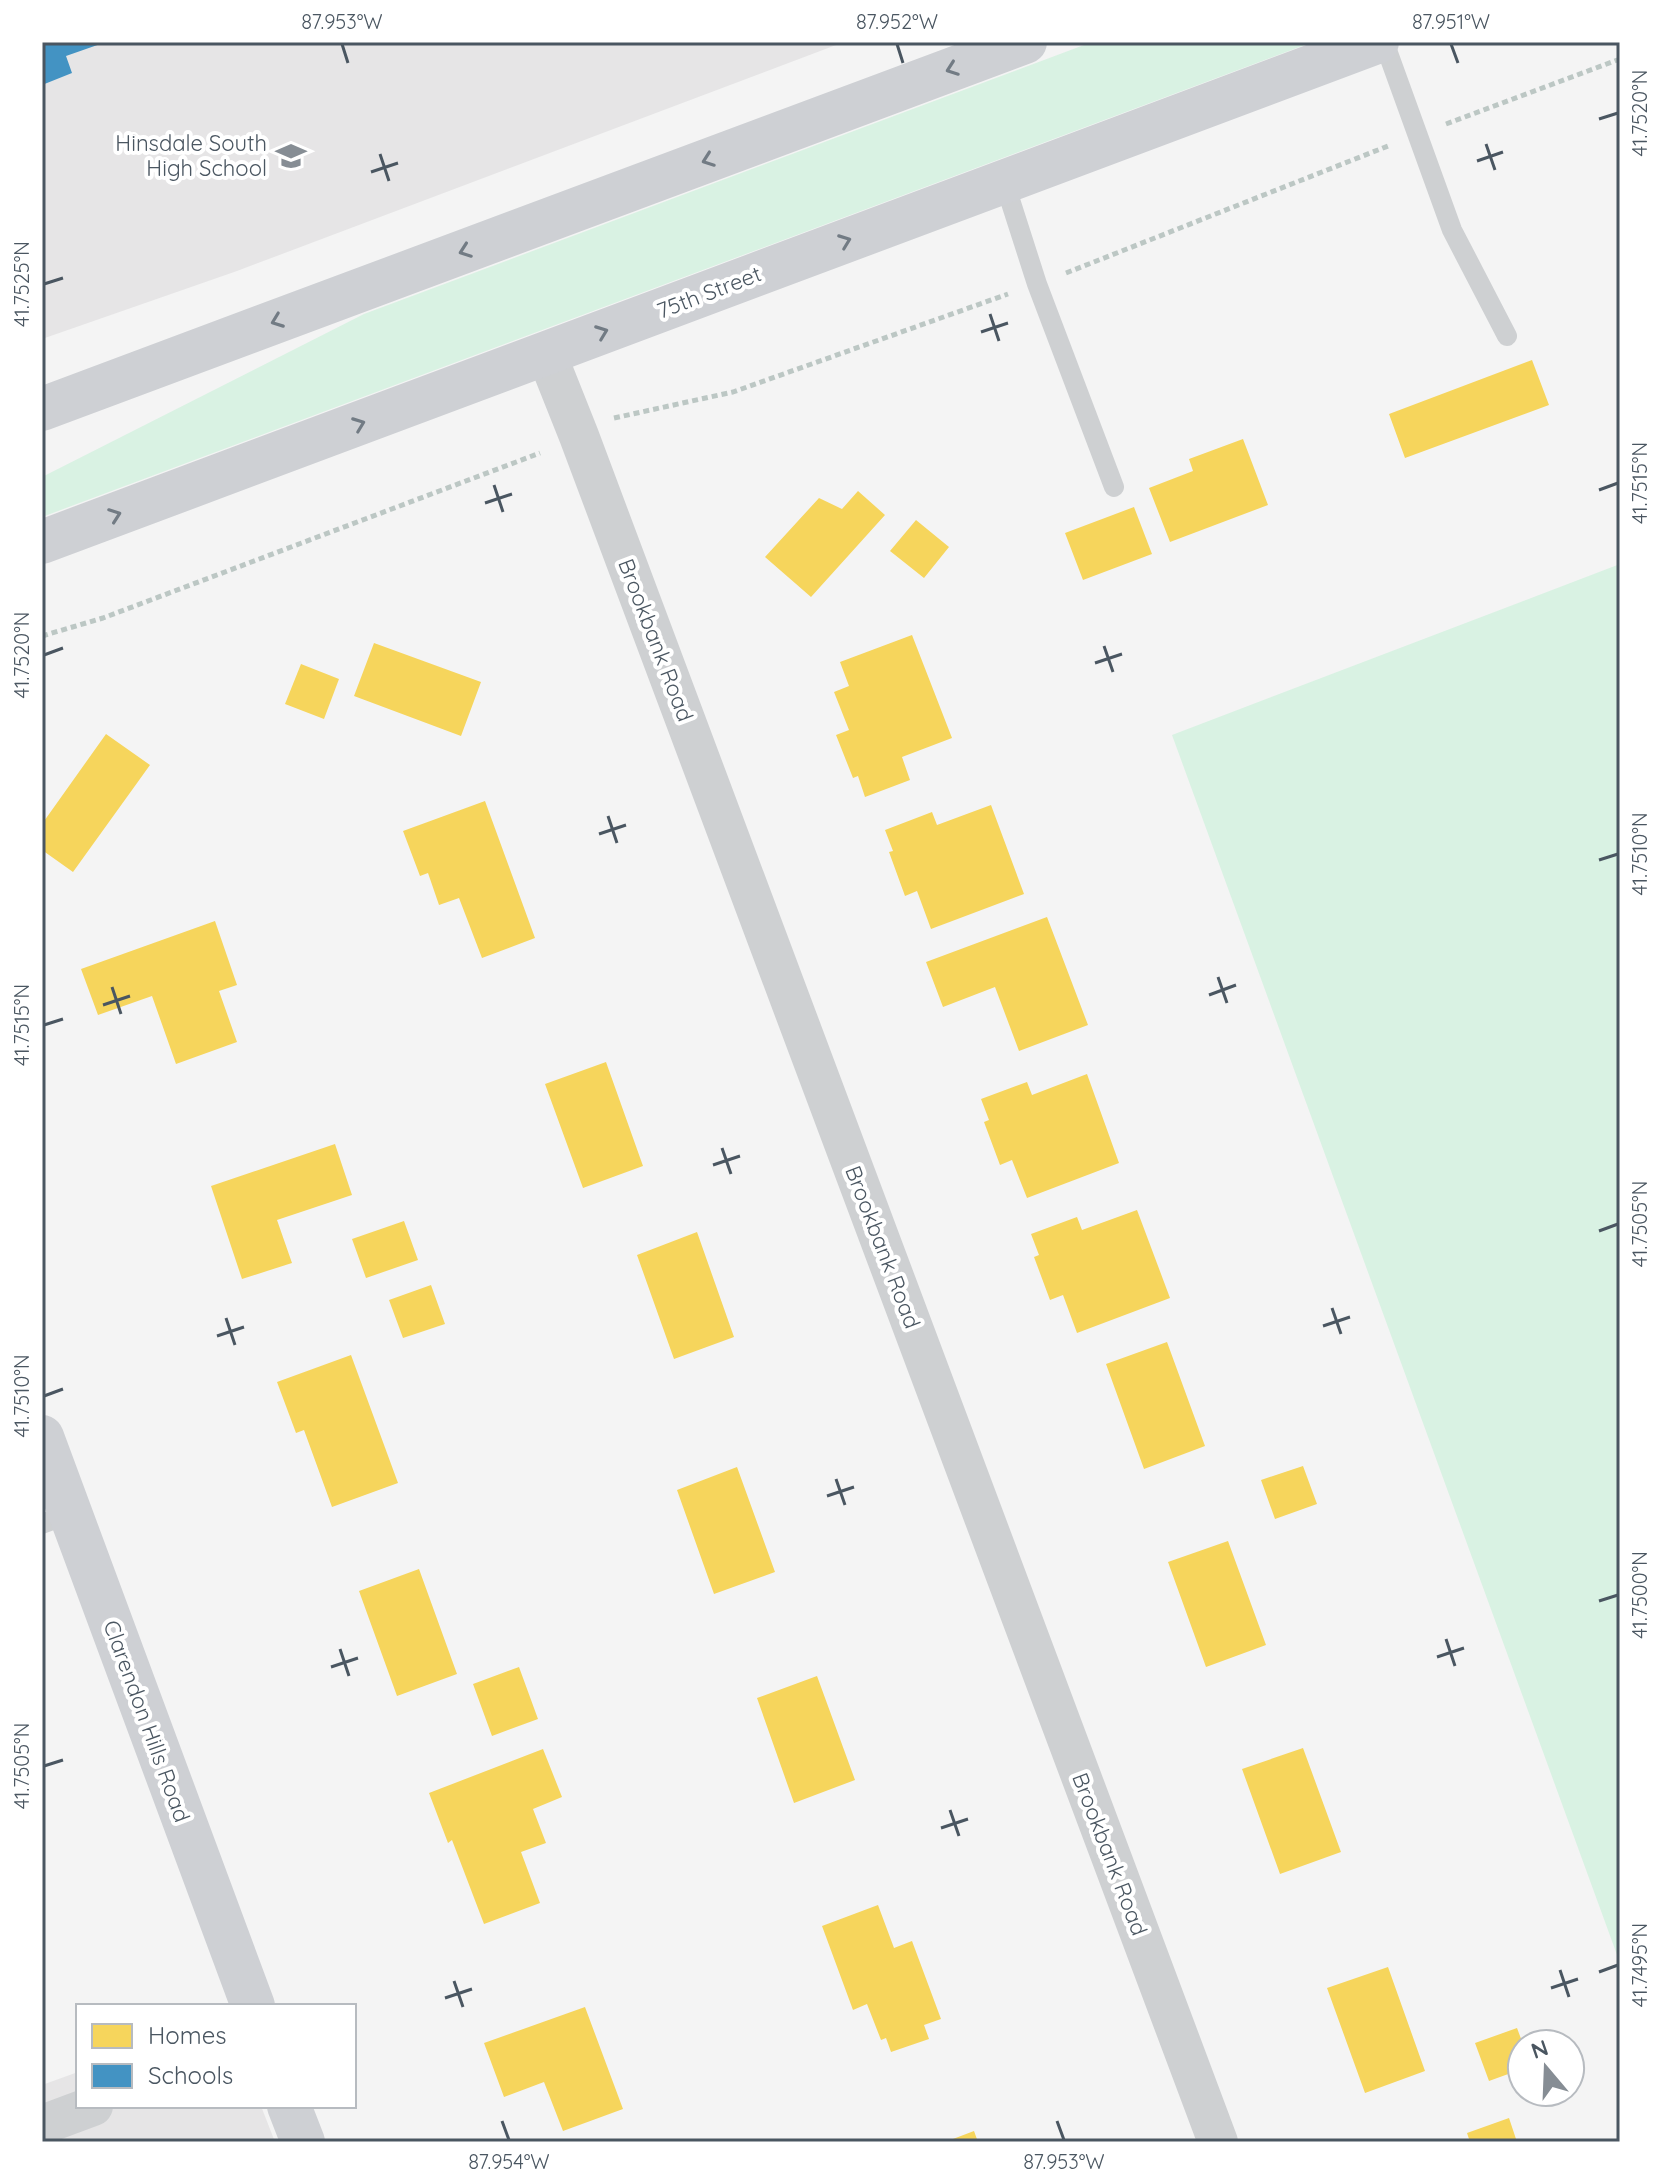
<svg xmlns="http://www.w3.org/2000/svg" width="1662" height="2184" font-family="Quicksand,sans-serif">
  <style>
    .education { fill: #e6e5e6 }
    .green { fill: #d9f2e3 }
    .homes { fill: #f6d55c }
    .schools { fill: #4393c3 }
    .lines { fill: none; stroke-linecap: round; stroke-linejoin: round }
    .path { stroke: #bcc7c4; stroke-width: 5; stroke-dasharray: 6 4; stroke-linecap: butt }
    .lane { stroke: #ced0d2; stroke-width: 20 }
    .street { stroke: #ced0d2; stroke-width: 40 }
    .secondary { stroke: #ced0d4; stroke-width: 44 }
    .oneway { stroke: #727b84 }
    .ticks { fill: none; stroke: #4a5661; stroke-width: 3 }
    .labels { text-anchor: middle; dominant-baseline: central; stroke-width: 8; stroke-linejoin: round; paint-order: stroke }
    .poi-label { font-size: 22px; fill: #4a5661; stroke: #fff; text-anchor: end }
    .street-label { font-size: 22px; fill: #4a5661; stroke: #fff }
    .neatline { fill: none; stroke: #4a5661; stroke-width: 3 }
    .ticks-label { font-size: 20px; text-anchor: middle; fill: #4a5661 }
  </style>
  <rect width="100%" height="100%" fill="#f4f4f4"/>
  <path class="education" d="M42 42H844L237 271 42 339Z
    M78 2072V2106H261L275 2142H42V2085Z"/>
  <path class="green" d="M1092 42H1313L42 517V477L364 314Z
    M1620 564V1963L1172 735Z"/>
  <path class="homes" d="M1532 360 1549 405 1405 458 1389 414Z
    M1243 439 1268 505 1170 542 1149 488 1193 471 1189 459Z
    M858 491 885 515 811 597 765 557 819 498 842 509Z
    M1134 507 1152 554 1083 580 1065 533Z
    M916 520 949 547 924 578 890 551Z
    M912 635 952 738 902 757 910 780 865 797 858 776 853 778 836 735 849 730 834 692 849 686 840 662Z
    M374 643 481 682 461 736 354 696Z
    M301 664 339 679 324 719 285 704Z
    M106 734 150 765 73 872 42 850V824Z
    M485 801 535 938 482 958 459 898 439 905 428 873 420 876 403 831Z
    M991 805 1024 894 931 929 917 891 905 896 889 852 893 851 885 830 932 812 937 825Z
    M1047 917 1088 1025 1019 1051 995 987 943 1007 926 962Z
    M215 921 237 985 219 991 237 1042 176 1064 152 996 98 1015 81 969Z
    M606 1062 643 1166 583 1188 545 1084Z
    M1087 1074 1119 1163 1027 1198 1012 1160 1000 1165 984 1122 989 1120 981 1099 1027 1082 1032 1095Z
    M335 1144 352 1195 277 1220 292 1263 242 1279 211 1186Z
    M1137 1210 1170 1298 1077 1333 1063 1295 1050 1300 1034 1257 1039 1255 1031 1234 1077 1217 1082 1230Z
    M404 1221 418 1260 366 1278 352 1239Z
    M697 1232 734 1337 674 1359 637 1255Z
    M431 1285 445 1324 403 1338 389 1300Z
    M1167 1342 1205 1446 1144 1469 1106 1364Z
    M351 1355 398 1483 332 1507 304 1430 296 1433 277 1382Z
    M1303 1466 1317 1504 1275 1519 1261 1480Z
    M737 1467 775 1572 714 1594 677 1490Z
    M1228 1541 1266 1645 1206 1667 1168 1562Z
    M419 1569 457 1674 397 1696 359 1591Z
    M519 1667 538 1719 492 1736 473 1684Z
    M817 1676 855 1780 794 1803 757 1698Z
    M1303 1748 1341 1852 1280 1874 1242 1769Z
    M543 1749 562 1797 533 1809 546 1843 521 1852 540 1903 484 1924 452 1840 448 1843 429 1793Z
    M878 1905 894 1948 912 1941 941 2019 924 2025 929 2039 891 2052 886 2038 881 2040 867 2004 853 2010 822 1926Z
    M1388 1967 1425 2071 1365 2093 1327 1988Z
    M585 2007 623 2109 563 2131 544 2082 504 2097 484 2043Z
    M1517 2028 1523 2044 1522 2069 1489 2081 1475 2043Z
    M1509 2118 1517 2142H1470L1467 2133Z
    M974 2131 978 2142H945Z"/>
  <path class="schools" d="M42 42H106L66 56 72 73 42 85Z"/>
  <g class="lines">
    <path class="path" d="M1446 124 1620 59
      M1066 273 1388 146
      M614 418 733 392 1008 294
      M42 636 103 618 540 453"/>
    <path class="lane" d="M1384 42 1452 230 1507 336
      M1004 181 1037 284 1114 487
      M42 1524 71 1513"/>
    <path class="street" d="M546 353 579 436 1218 2142
      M42 2125 93 2106"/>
    <path class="secondary" d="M42 409 1025 42
      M42 542 1377 42
      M42 1437 253 2006
      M289 2106 303 2142"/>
  </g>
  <defs><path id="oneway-chevron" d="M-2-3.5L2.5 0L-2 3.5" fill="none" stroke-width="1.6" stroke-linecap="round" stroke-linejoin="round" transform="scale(2)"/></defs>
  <g class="oneway">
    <use href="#oneway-chevron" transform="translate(952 69) rotate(160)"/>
    <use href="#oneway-chevron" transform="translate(708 160) rotate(160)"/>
    <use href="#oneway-chevron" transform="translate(845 241) rotate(-21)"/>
    <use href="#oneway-chevron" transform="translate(465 251) rotate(160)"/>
    <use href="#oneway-chevron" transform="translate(277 321) rotate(159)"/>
    <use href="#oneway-chevron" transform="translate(602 332) rotate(-21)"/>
    <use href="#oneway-chevron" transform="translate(359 424) rotate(-21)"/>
    <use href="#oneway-chevron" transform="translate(115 515) rotate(-20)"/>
  </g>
  <path class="ticks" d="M342 44 348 63M897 44 903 63M1451 44 1458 63M1599 119 1618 113M1486 144 1495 170M380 154 389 181M1477 161 1503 152M371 172 398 163M44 284 63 278M990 314 999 341M981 332 1008 323M494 485 503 512M1599 490 1618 483M485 503 512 494M1104 646 1113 672M44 655 63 648M1095 663 1122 654M608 816 617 843M599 834 626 825M1599 860 1618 854M1218 977 1227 1003M112 987 121 1014M1209 995 1236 985M103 1005 130 996M44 1025 63 1019M722 1148 731 1174M713 1165 740 1156M1599 1231 1618 1224M1332 1308 1341 1334M226 1318 235 1345M1323 1326 1350 1317M217 1336 244 1327M44 1396 63 1389M836 1479 845 1505M827 1496 854 1487M1599 1601 1618 1595M1446 1639 1455 1666M340 1649 349 1676M1437 1657 1464 1648M331 1667 358 1658M44 1766 63 1760M950 1810 959 1836M941 1828 968 1819M1560 1970 1569 1997M1599 1972 1618 1965M454 1981 463 2007M1551 1988 1578 1979M445 1998 472 1989M502 2121 509 2140M1057 2121 1064 2140"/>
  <defs>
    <g id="school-bare" transform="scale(2.4)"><path d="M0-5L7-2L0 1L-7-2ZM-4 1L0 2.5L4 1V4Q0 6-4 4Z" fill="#868d94" stroke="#fff" stroke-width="2.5" paint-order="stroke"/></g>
  </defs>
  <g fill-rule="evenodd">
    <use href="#school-bare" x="291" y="156"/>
  </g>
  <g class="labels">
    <g class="poi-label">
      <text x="267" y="143">Hinsdale South<tspan x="267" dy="25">High School</tspan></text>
    </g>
    <g class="street-label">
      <text transform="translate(709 292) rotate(-21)">75th Street</text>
      <text transform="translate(656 640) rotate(69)">Brookbank Road</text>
      <text transform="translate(883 1247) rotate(69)">Brookbank Road</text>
      <text transform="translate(147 1721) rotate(70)">Clarendon Hills Road</text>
      <text transform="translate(1110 1854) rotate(69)">Brookbank Road</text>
    </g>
  </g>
  <rect width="1662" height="2184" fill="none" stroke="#ffffff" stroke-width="88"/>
  <rect x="76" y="2004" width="280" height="104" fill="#ffffff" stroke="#b7bbc0" stroke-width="2"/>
  <rect x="92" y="2024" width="40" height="24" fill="#f6d55c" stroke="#b7bbc0" stroke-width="2"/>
  <text x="148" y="2044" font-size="24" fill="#4a5661">Homes</text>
  <rect x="92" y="2064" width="40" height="24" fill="#4393c3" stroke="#b7bbc0" stroke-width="2"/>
  <text x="148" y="2084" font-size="24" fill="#4a5661">Schools</text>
  <g transform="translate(1546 2068) rotate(341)"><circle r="38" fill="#ffffff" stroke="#b7bbc0" stroke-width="2"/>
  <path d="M0-6L14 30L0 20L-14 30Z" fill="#868d94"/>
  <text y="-12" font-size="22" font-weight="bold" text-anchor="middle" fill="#4a5661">N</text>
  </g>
  <rect x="44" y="44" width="1574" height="2096" class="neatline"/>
  <g class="ticks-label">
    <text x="342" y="29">87.953°W</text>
    <text x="897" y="29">87.952°W</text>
    <text x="1451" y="29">87.951°W</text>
    <text transform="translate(1640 113) rotate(-90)" y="7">41.7520°N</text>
    <text transform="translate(22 284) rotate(-90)" y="7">41.7525°N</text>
    <text transform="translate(1640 483) rotate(-90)" y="7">41.7515°N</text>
    <text transform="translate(22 655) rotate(-90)" y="7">41.7520°N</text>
    <text transform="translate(1640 854) rotate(-90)" y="7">41.7510°N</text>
    <text transform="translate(22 1025) rotate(-90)" y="7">41.7515°N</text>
    <text transform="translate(1640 1224) rotate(-90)" y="7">41.7505°N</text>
    <text transform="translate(22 1396) rotate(-90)" y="7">41.7510°N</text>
    <text transform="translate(1640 1595) rotate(-90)" y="7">41.7500°N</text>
    <text transform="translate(22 1766) rotate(-90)" y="7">41.7505°N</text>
    <text transform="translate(1640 1965) rotate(-90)" y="7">41.7495°N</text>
    <text x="509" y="2169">87.954°W</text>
    <text x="1064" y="2169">87.953°W</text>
  </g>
</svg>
